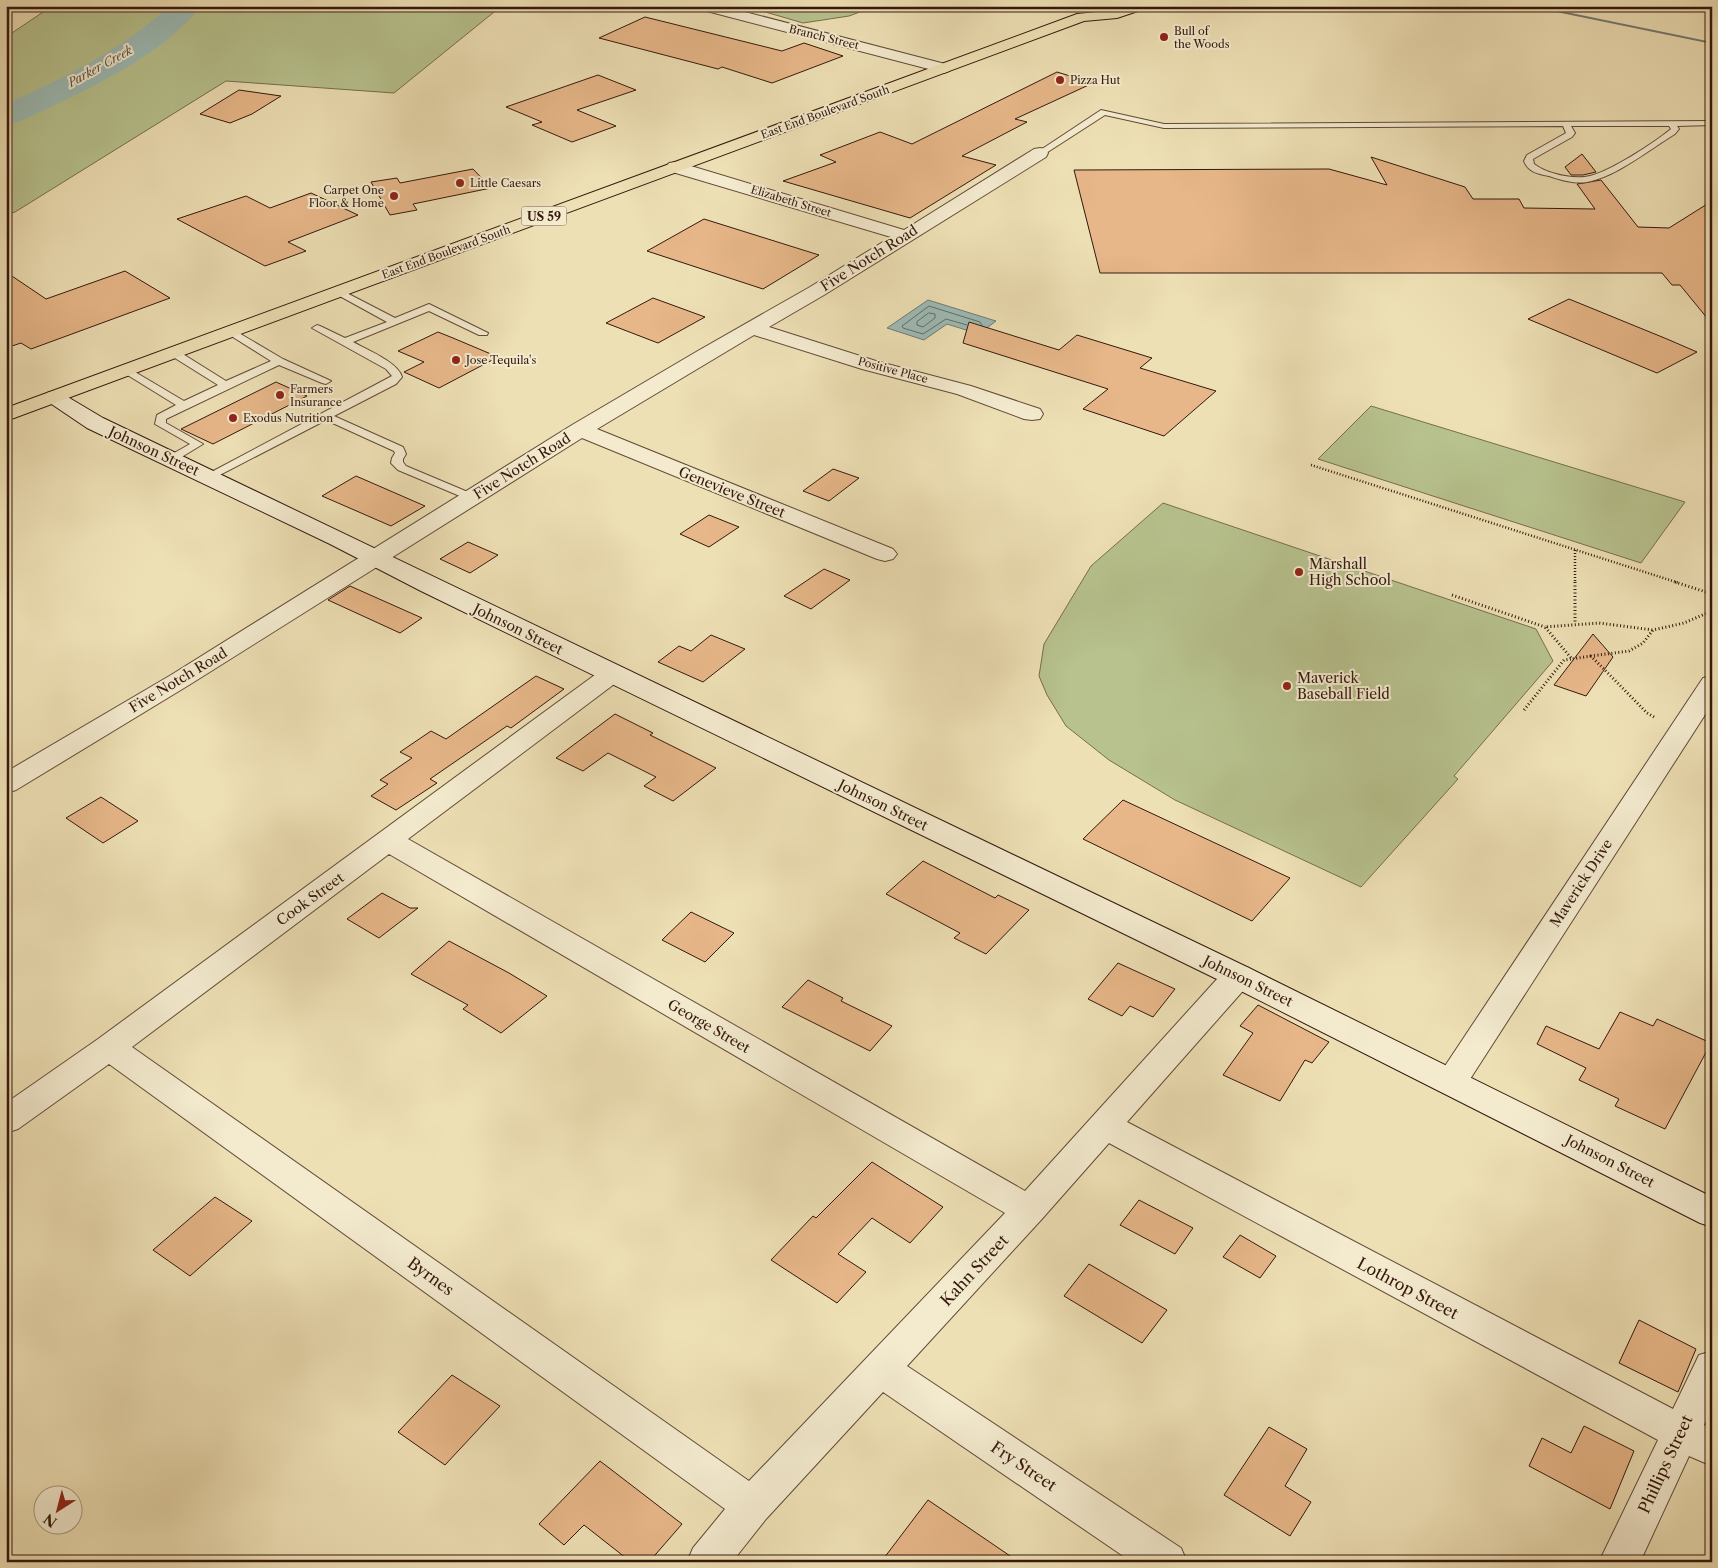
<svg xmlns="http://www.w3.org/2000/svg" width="1718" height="1568" font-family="'Libre Caslon Text',serif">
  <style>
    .green { fill: #b7c28e; stroke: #766d4e }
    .water { fill: #9cbbb6; stroke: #727a72 }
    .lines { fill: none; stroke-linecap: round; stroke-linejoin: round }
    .shore { stroke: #686a62; stroke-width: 1 }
    .stream { fill: #727a72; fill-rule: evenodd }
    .river { fill: #9cbbb6; fill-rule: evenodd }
    .building { fill: #e7b789; stroke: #34180d }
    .lane-casing { stroke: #624a37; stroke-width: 2 }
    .street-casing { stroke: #624a37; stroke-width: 2 }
    .secondary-casing { stroke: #34180d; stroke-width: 2 }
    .highway-casing { stroke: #34180d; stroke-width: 2 }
    .path-far1 { stroke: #34180d; stroke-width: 2.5; stroke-dasharray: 1 2; stroke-linecap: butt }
    .path { stroke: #34180d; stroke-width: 3; stroke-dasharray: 1 2.5; stroke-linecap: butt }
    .lane { fill: #f4ebcf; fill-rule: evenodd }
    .street { fill: #f4ebcf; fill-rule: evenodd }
    .secondary { fill: #f4ebcf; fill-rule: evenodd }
    .highway { fill: #eee0b5; fill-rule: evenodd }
    .poi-dot { fill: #8f2418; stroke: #f4ebcf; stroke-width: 2 }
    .labels { text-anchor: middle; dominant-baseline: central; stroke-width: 4; stroke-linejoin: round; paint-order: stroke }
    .far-poi-label { font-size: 11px; fill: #34180d; stroke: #f4ebcf; text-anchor: start }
    .far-street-label { font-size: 11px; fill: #34180d; stroke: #f4ebcf }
    .far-water-label { font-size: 12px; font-style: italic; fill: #585148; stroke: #f4ebcf }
    .shield { fill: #f4ebcf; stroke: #6e5747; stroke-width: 1 }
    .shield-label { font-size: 12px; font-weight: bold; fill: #34180d }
    .street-label { font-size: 14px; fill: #34180d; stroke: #f4ebcf }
    .poi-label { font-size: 14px; fill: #34180d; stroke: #f4ebcf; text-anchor: start }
    .near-street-label { font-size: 16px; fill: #34180d; stroke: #f4ebcf }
  </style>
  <rect width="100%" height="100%" fill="#eee0b5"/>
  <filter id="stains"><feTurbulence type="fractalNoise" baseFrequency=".004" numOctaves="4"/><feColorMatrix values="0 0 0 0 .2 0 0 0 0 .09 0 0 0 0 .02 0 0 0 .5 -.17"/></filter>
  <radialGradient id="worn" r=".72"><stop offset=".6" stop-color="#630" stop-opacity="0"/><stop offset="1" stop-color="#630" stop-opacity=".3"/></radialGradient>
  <path class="green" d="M52 6H506L499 8 394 93 226 81 15 212 6 215V37Z
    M745 6H876L849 16 803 23Z
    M1371 406 1685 502 1641 563 1318 459Z
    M1163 503 1536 629 1553 661 1454 776 1458 779 1361 887 1175 800 1109 760 1066 726 1047 695 1039 676 1044 644 1091 566Z"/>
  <path class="water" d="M928 300 996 321 979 334 947 324 924 340 887 328Z"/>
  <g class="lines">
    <path class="shore" d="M929 313 935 314V318L923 327 917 325V322Z
      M967 325 946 319 923 334 903 328 902 326 929 306 980 322 982 325"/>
    <path class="stream" d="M1527 6H1537L1712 42V44Z"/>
    <path class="river" d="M169 6H200C171 48 101 83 55 105 39 112 24 121 6 125V104C64 78 122 50 169 6Z"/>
  </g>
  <path class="building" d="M645 17 782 51 804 43 843 56 772 83 722 67 718 69 599 38Z
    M1057 72 1093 83 1015 119 1027 122 962 156 996 165 910 218 783 181 836 162 820 155 880 132 912 144Z
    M598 75 636 90 577 110 616 126 572 142 532 125 542 122 506 107Z
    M239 90 281 96 252 114 230 123 200 114Z
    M1582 154 1596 172 1583 175H1571L1565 167Z
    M1371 157 1465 187 1473 199H1519L1524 208 1595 209 1577 184 1601 180 1638 227 1669 228 1712 201V324L1680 285H1672L1662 273H1100L1074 170 1329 169 1387 185Z
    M473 169 491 188 413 204 417 210 390 215 371 182 397 178 400 183Z
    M311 193 358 215 288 242 306 251 265 266 177 219 246 196 270 208Z
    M704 219 819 255 763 289 647 251Z
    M125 271 170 298 31 349 21 343 6 348V272L46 299Z
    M653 298 705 317 658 343 606 323Z
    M1569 299 1667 339 1697 352 1657 373 1528 319Z
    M969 322 1059 350 1077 335 1152 358 1140 368 1216 391 1164 436 1083 409 1108 389 963 343Z
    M438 332 453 338 498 357 439 388 404 372 424 362 398 351Z
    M276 382 307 396 213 444 181 429Z
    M833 469 859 478 829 501 803 491Z
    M356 476 425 506 391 526 322 496Z
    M709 515 739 527 709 547 680 534Z
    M468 542 498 555 470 573 440 559Z
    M824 569 850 580 811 609 784 596Z
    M350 586 422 618 400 633 328 600Z
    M1593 634 1613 657 1586 696 1554 685Z
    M711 635 745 649 703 682 658 662 679 646 691 651Z
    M536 676 564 689 511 728 507 726 430 779 437 783 396 810 371 796 388 784 380 780 412 758 400 752 431 731 446 739Z
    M615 714 653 733 650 735 716 768 673 801 644 786 656 777 608 753 583 771 556 758Z
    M101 797 138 821 103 843 66 818Z
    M1123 800 1290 878 1252 921 1083 839Z
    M923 861 995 898 998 895 1029 910 986 954 954 938 960 933 886 894Z
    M382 893 410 908H418L379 938 347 919Z
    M691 912 734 933 705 962 662 940Z
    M449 941 509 973 547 996 501 1033 463 1009 468 1005 411 974Z
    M1118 963 1175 989 1153 1017 1130 1006 1122 1016 1088 999Z
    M808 980 843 998 841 1001 892 1026 870 1051 782 1007Z
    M1258 1005 1329 1042 1312 1063 1305 1060 1280 1101 1223 1075 1253 1033 1240 1026Z
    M1620 1012 1653 1026 1657 1019 1711 1043 1665 1129 1615 1106 1619 1099 1579 1080 1586 1068 1537 1044 1546 1026 1599 1049Z
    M872 1162 943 1207 910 1243 872 1218 838 1254 866 1272 837 1303 771 1260 813 1216 816 1218Z
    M215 1197 252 1221 190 1276 153 1250Z
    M1139 1200 1193 1228 1175 1254 1120 1225Z
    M1240 1235 1276 1256 1260 1278 1223 1257Z
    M1089 1264 1167 1310 1142 1343 1064 1296Z
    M1639 1320 1696 1349 1678 1392 1619 1363Z
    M452 1375 500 1406 445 1465 398 1432Z
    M1584 1426 1634 1451 1610 1509 1529 1466 1542 1438 1571 1453Z
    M1269 1427 1307 1449 1285 1486 1311 1502 1290 1536 1224 1495Z
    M600 1461 682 1524 649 1562H631L584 1525 564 1545 539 1524Z
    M928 1500 1019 1562H881Z"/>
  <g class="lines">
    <g class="lane-casing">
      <path id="lane" d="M1101 110 1164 124 1712 121V125L1677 126 1679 129 1675 134C1650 149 1616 177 1587 182 1574 184 1561 180 1549 176 1538 174 1528 172 1524 161L1527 155 1566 133 1563 126 1164 128 1105 115 1043 155 1036 153ZM1571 126H1669L1671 129C1654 143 1611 171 1590 176 1574 180 1547 174 1534 164L1533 159 1572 137 1575 133Z
        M339 289 395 318 429 304 488 333 487 335H479L429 311 353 342C366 349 399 363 402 377L396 384 334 416 403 447 406 454 403 459V462L406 466 475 495 477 497 475 499H467L398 470 391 463 392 458 395 453 394 451 326 420 212 479H204L202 477 392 376 386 369 312 328 317 325 320 326 345 338 387 322 336 294V290Z
        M232 329 283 359 331 381 326 384 322 383 279 365 166 419V423L203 444 175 461H167L165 459 167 457 190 444 155 424 157 415 176 405 121 371 126 368 130 369 184 401 218 385 170 355V351H178L226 381 271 361 228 334 227 332Z"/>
    </g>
    <g class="street-casing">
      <path id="street" d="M697 6H722L949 65 952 68 949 71 944 73 699 9Z
        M1040 148 1046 149 1048 153 1046 157 824 295 769 327 876 361 971 386 1040 409 1043 414 1040 419 1032 420 1024 419 957 394 862 369 754 335 597 429 893 549 897 554 893 559 885 561 877 559 582 438 189 685 16 790 6 793V772L171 675 572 425 696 352 810 287 891 237 669 171 666 167 669 163 675 162 681 163 904 230 1034 149Z
        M612 666 621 669 625 674 621 679 408 839 1025 1191 1227 968 1238 965 1249 968 1253 976 1249 984 1127 1122 1673 1409 1699 1355 1712 1351V1408L1704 1425 1712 1429V1466L1689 1456 1640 1562H1599L1658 1440 1109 1143 1041 1220 907 1366 1181 1548 1187 1562H1132L883 1392 766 1519 732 1562H687L693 1548 725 1509 109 1064 18 1129 6 1133V1103L98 1039 603 669ZM389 854 1005 1213 749 1481 132 1047Z
        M1712 676V704L1463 1090 1452 1093 1441 1090 1436 1081 1441 1072 1699 684 1703 678Z"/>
    </g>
    <g class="secondary-casing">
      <path id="secondary" d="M54 391 61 393 103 418 1249 968 1712 1197V1227L1700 1223 1227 984 421 591 330 544 87 428 47 401 44 397 47 393Z"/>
    </g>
    <g class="highway-casing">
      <path id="highway" d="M1125 6H1146L1144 9 1117 18 1084 21 6 421V408L1077 14 1115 10Z"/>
    </g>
    <path class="path-far1" d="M1311 465 1679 583
      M1575 550V583"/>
    <path class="path" d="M1575 582V623
      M1675 582 1712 594
      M1452 595 1545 627
      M1591 656 1572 659 1545 627 1599 623 1653 630
      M1524 710 1564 660 1571 659
      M1654 717 1647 713 1591 656 1629 651 1643 643 1653 630 1684 623 1712 611"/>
    <use href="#lane" class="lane"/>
    <use href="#street" class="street"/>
    <use href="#secondary" class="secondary"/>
    <use href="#highway" class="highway"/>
  </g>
  <g class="poi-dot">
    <circle cx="1164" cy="37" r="5"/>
    <circle cx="1060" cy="80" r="5"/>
    <circle cx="460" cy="183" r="5"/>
    <circle cx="394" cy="196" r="5"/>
    <circle cx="456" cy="360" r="5"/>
    <circle cx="280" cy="395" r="5"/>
    <circle cx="233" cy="418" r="5"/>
    <circle cx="1299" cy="572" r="5"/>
    <circle cx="1287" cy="686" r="5"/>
  </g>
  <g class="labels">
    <g class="far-poi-label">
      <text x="1174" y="31">Bull of<tspan x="1174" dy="13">the Woods</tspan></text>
      <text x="1070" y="80">Pizza Hut</text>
      <text x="470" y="183">Little Caesars</text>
      <text x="384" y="190" text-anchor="end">Carpet One<tspan x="384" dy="13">Floor &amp; Home</tspan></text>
      <text x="466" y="360">Jose Tequila's</text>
      <text x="290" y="389">Farmers<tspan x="290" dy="13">Insurance</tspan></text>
      <text x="243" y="418">Exodus Nutrition</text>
    </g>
    <g class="far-street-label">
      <text transform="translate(824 37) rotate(14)">Branch Street</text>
      <text transform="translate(825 112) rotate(-20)">East End Boulevard South</text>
      <text transform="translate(791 201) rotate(17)">Elizabeth Street</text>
      <text transform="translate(446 252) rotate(-20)">East End Boulevard South</text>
      <text transform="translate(893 370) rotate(15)">Positive Place</text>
    </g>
    <g class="far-water-label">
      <text transform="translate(100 66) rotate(-29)">Parker Creek</text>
    </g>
    <rect class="shield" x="521.5" y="206.5" width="45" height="19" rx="4"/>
    <g class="shield-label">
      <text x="544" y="216">US 59</text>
    </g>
    <g class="street-label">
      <text transform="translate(869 258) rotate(-32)">Five Notch Road</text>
      <text transform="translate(154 451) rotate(25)">Johnson Street</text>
      <text transform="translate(522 466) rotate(-32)">Five Notch Road</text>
      <text transform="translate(732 492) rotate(22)">Genevieve Street</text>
      <text transform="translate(518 629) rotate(26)">Johnson Street</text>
      <text transform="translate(178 680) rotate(-31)">Five Notch Road</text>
      <text transform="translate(883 805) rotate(26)">Johnson Street</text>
      <text transform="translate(1581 883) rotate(-57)">Maverick Drive</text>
      <text transform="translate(310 899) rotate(-36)">Cook Street</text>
      <text transform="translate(1248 981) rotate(26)">Johnson Street</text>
      <text transform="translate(709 1026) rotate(30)">George Street</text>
      <text transform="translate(1610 1161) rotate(27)">Johnson Street</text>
    </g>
    <g class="poi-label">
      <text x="1309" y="564">Marshall<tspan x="1309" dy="16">High School</tspan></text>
      <text x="1297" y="678">Maverick<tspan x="1297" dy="16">Baseball Field</tspan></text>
    </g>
    <g class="near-street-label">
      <text transform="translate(974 1270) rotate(-47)">Kahn Street</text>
      <text transform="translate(431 1276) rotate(36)">Byrnes</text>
      <text transform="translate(1408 1288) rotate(28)">Lothrop Street</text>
      <text transform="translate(1665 1464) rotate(-65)">Phillips Street</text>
      <text transform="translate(1024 1466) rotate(34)">Fry Street</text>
    </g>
  </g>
  <rect width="1718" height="1568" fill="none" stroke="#eee0b5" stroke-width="25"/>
  <rect x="8" y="8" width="1703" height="1553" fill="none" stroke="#34180d" stroke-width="2.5"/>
  <rect x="12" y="12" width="1693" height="1543" fill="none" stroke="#34180d"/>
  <g transform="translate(58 1510) rotate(216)"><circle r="24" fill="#f4ebcf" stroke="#a79781"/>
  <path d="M0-4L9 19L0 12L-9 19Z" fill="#8f2418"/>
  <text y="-8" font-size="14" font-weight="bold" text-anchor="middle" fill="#34180d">N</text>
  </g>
  <rect width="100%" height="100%" filter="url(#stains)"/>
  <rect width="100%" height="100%" fill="url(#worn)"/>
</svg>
